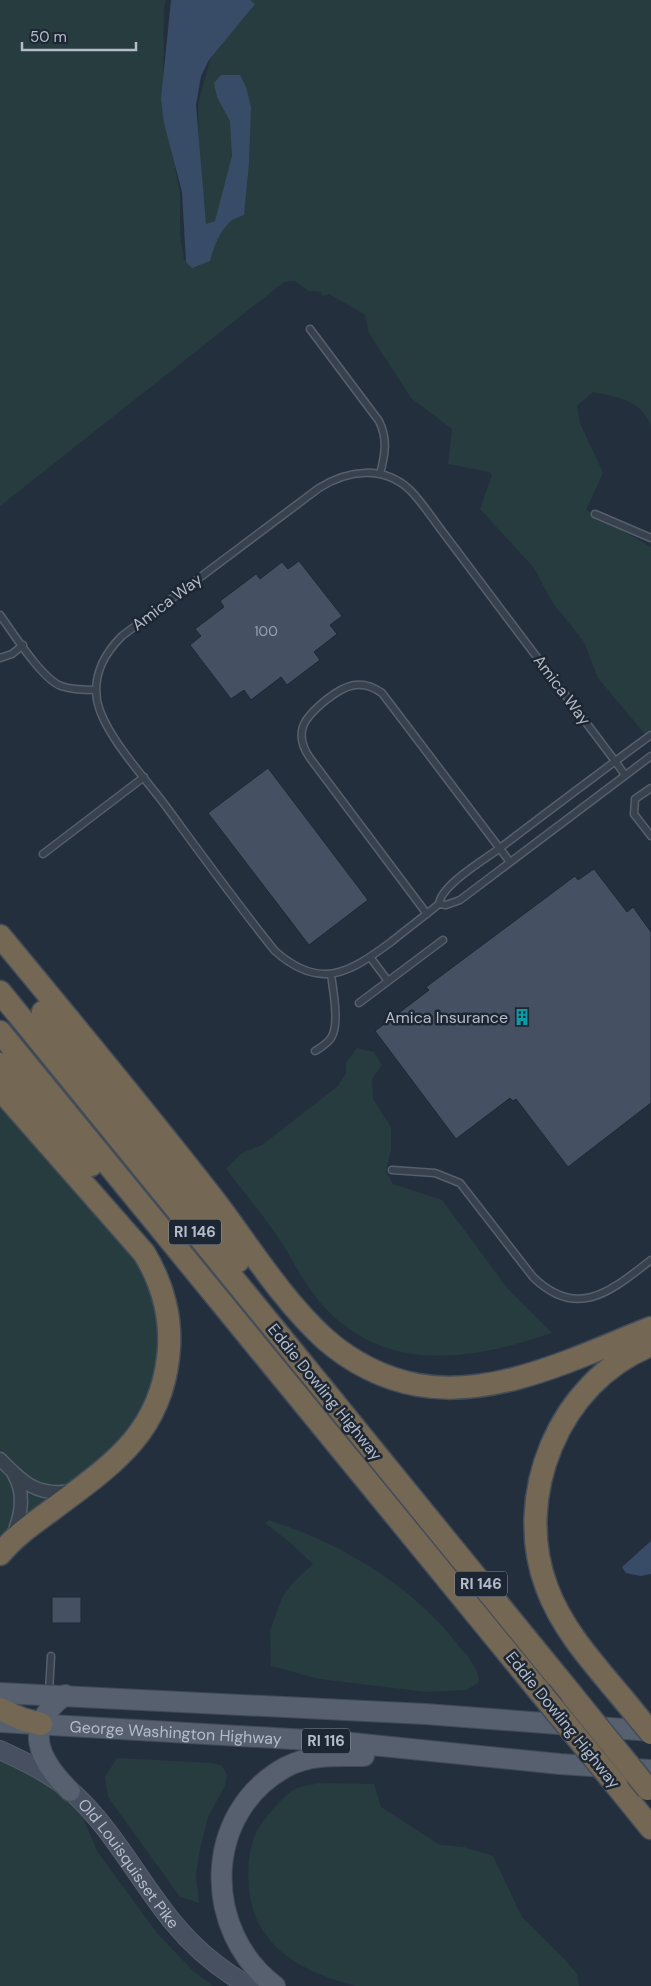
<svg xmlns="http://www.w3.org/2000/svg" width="651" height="1986" font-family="'DM Sans',sans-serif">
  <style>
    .green { fill: #263c3f }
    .water { fill: #394c67 }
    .building { fill: #455162; stroke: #1f2835 }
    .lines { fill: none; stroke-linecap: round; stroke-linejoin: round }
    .lane-casing { stroke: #565f6c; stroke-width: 9 }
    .street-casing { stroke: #565f6c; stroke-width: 15 }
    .secondary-casing { stroke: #565f6c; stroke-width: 20 }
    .primary-casing { stroke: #414a57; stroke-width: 22 }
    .highway-casing { stroke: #434c59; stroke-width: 25 }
    .lane { stroke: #38414e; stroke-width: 6 }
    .street { stroke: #38414e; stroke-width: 12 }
    .secondary { stroke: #465061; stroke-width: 18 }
    .primary { stroke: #56606e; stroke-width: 20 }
    .highway { stroke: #746855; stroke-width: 22 }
    .highway-bridge-casing { stroke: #434c59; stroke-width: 25; stroke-linecap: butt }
    .highway-bridge { stroke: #746855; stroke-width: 22 }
    .labels { text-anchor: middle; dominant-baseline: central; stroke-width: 5; stroke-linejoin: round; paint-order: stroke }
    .number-label { font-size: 14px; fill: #98a1af }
    .shield { fill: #1d2633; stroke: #878f9c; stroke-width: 1 }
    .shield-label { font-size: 15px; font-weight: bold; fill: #b4bcc9 }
    .street-label { font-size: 16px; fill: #b4bcc9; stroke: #1d2633 }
    .poi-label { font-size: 16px; fill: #b4bcc9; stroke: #1d2633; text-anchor: end }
  </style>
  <rect width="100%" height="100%" fill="#242f3e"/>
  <path class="green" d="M0 0H166L164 7 163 105 180 193V235L184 260 193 262 200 229 198 105 209 63 238 4 224 0H651V425C639 399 619 398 593 392L577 406 580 423 603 473 586 510 651 547V738L649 739 598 678 584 642 552 602 534 568 480 509 492 475 489 472 448 464 452 429 411 398 369 333 365 315 329 294 323 296 321 292 309 291 295 281 284 282 0 506Z
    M357 1048 374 1052 382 1065 372 1079 373 1099 391 1127V1150L386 1172 393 1184 442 1200 508 1289 552 1333C474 1359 392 1375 328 1311 307 1290 295 1263 279 1239 263 1215 244 1192 226 1169L242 1153 262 1145 338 1086 346 1073V1063Z
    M0 1095 152 1277 174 1328 161 1416 0 1535Z
    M269 1520C285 1526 301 1531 316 1538 370 1562 423 1599 459 1646 469 1659 478 1666 479 1682L467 1690 427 1692 319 1679 271 1666 270 1630 282 1598 291 1585 313 1564 288 1541 265 1523Z
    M0 1754 77 1803 97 1851 157 1933 193 1971 213 1986H0Z
    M117 1758 213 1763 222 1766 227 1775 225 1786 208 1817 200 1849 196 1875 199 1903 180 1897 108 1797 105 1777Z
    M319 1783 374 1784 381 1807 440 1845 464 1847 493 1856 522 1917 567 1962 577 1974 579 1986H356C322 1977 287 1964 266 1935 246 1910 243 1862 256 1833 262 1820 281 1799 293 1790 300 1786 311 1785 319 1783Z"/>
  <path class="water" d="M171 0H250L255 4 209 60 201 76 196 105 206 224 215 221 232 156 230 121 217 97 214 83 221 75H240L246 87 251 107 249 163 244 215C239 217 232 219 229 223 219 232 213 249 210 261L192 268 186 262 182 192 164 123 161 99Z
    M651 1541V1574L641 1576 626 1573 622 1567Z"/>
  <path class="building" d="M299 561 342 616 330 625 337 634 314 652 320 660 287 685 281 677 251 700 244 690 231 699 190 645 201 636 195 629 224 607 220 601 256 574 260 579 282 562 288 569Z
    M268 768 368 900 309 945 208 813Z
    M594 869 627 912 633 907 651 932V1103L568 1167 516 1099 513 1101 510 1098 456 1139 375 1031 429 990 426 987 575 876 578 880Z
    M52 1597H81V1623H52Z"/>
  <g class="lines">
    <g class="lane-casing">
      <path id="lane" d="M310 329 379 421C388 439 385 455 380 474
        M595 514 651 538
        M0 615C13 633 42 679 61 686 72 690 85 690 96 690
        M0 658 12 654 23 645
        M625 775 615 761 439 527C430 515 421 501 410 490 383 465 348 470 319 488L122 636C104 654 93 674 97 700 103 733 145 778 165 805 201 854 237 904 275 951 320 991 349 973 391 942 407 929 423 917 439 904 441 885 484 860 500 848 550 810 600 772 651 735
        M651 788 635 799 634 814 651 836
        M43 854 144 777
        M439 904 446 905 460 900 651 756
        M427 914 310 758C292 732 305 717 326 700 345 685 361 678 382 693L510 862
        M370 957 388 981
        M359 1003 443 940
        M315 1051C320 1048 327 1044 331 1038 340 1025 333 990 331 974
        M392 1170 435 1173 460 1183 533 1277C578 1321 612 1290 651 1260
        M49 1692 51 1656"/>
    </g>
    <g class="street-casing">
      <path id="street" d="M0 1459C22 1482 37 1497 72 1491
        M12 1537C21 1517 26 1495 14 1475"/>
    </g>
    <g class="secondary-casing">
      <g id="secondary">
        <path id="s1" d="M0 1750C24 1761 51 1774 72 1792 112 1828 138 1879 172 1921 193 1947 219 1969 249 1986"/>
      </g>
    </g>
    <g class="primary-casing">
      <g id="primary">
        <path d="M0 1693 425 1714 651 1731"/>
        <path d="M65 1695C22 1727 38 1759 70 1791"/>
        <path id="s2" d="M0 1722 342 1742 560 1764 651 1770"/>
        <path d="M275 1986C202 1931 202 1813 286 1767 310 1754 338 1756 364 1756"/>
      </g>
    </g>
    <g class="highway-casing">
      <path id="highway" d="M0 936C72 1023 145 1111 214 1200 249 1246 282 1300 325 1339 351 1362 384 1379 418 1385 496 1399 579 1356 651 1328
        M0 992 572 1695
        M43 1012 238 1261
        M0 1032 540 1692
        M0 1064 91 1165
        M0 1089 144 1253C163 1284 173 1321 168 1358 159 1437 107 1468 49 1512 31 1525 14 1537 0 1554
        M624 1700C595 1665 563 1631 547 1588 512 1497 559 1381 651 1345
        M0 1709 22 1719 41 1724
        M617 1786 651 1828"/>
    </g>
    <use href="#lane" class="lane"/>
    <use href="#street" class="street"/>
    <use href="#secondary" class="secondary"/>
    <use href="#primary" class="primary"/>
    <use href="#highway" class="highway"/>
    <g class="highway-bridge-casing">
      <path id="highway-bridge" d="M540 1692 617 1786
        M572 1695 648 1789
        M624 1700 651 1733"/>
    </g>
    <use href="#highway-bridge" class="highway-bridge"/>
  </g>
  <defs>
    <g id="building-bare" transform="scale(1.35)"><path d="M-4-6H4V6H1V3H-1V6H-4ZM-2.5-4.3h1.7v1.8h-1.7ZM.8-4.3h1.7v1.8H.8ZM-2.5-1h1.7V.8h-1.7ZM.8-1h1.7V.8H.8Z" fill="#0f9aa8" stroke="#1d2633" stroke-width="2.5" paint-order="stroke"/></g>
  </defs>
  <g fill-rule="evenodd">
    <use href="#building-bare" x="522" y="1017"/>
  </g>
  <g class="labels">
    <g class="number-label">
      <text x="266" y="631">100</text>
    </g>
    <g class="shield">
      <rect x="169" y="1219.5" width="52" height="25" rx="4"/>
      <rect x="455" y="1571.5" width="52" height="25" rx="4"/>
      <rect x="302" y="1728.5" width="48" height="25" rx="4"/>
    </g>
    <g class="shield-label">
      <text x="195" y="1232">RI 146</text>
      <text x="481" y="1584">RI 146</text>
      <text x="326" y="1741">RI 116</text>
    </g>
    <g class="street-label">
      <text transform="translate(167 602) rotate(-37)">Amica Way</text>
      <text transform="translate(562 690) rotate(53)">Amica Way</text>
      <text transform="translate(325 1392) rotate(51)">Eddie Dowling Highway</text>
      <text transform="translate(563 1720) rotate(51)">Eddie Dowling Highway</text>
      <text stroke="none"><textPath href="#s2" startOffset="176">George Washington Highway</textPath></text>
      <text stroke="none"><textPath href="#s1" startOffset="175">Old Louisquisset Pike</textPath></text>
    </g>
    <g class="poi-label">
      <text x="508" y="1017">Amica Insurance</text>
    </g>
  </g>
  <path d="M22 42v8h114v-8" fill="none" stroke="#b4bcc9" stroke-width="2.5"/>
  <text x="30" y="42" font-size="15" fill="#b4bcc9" stroke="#1d2633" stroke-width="4" paint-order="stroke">50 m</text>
</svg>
